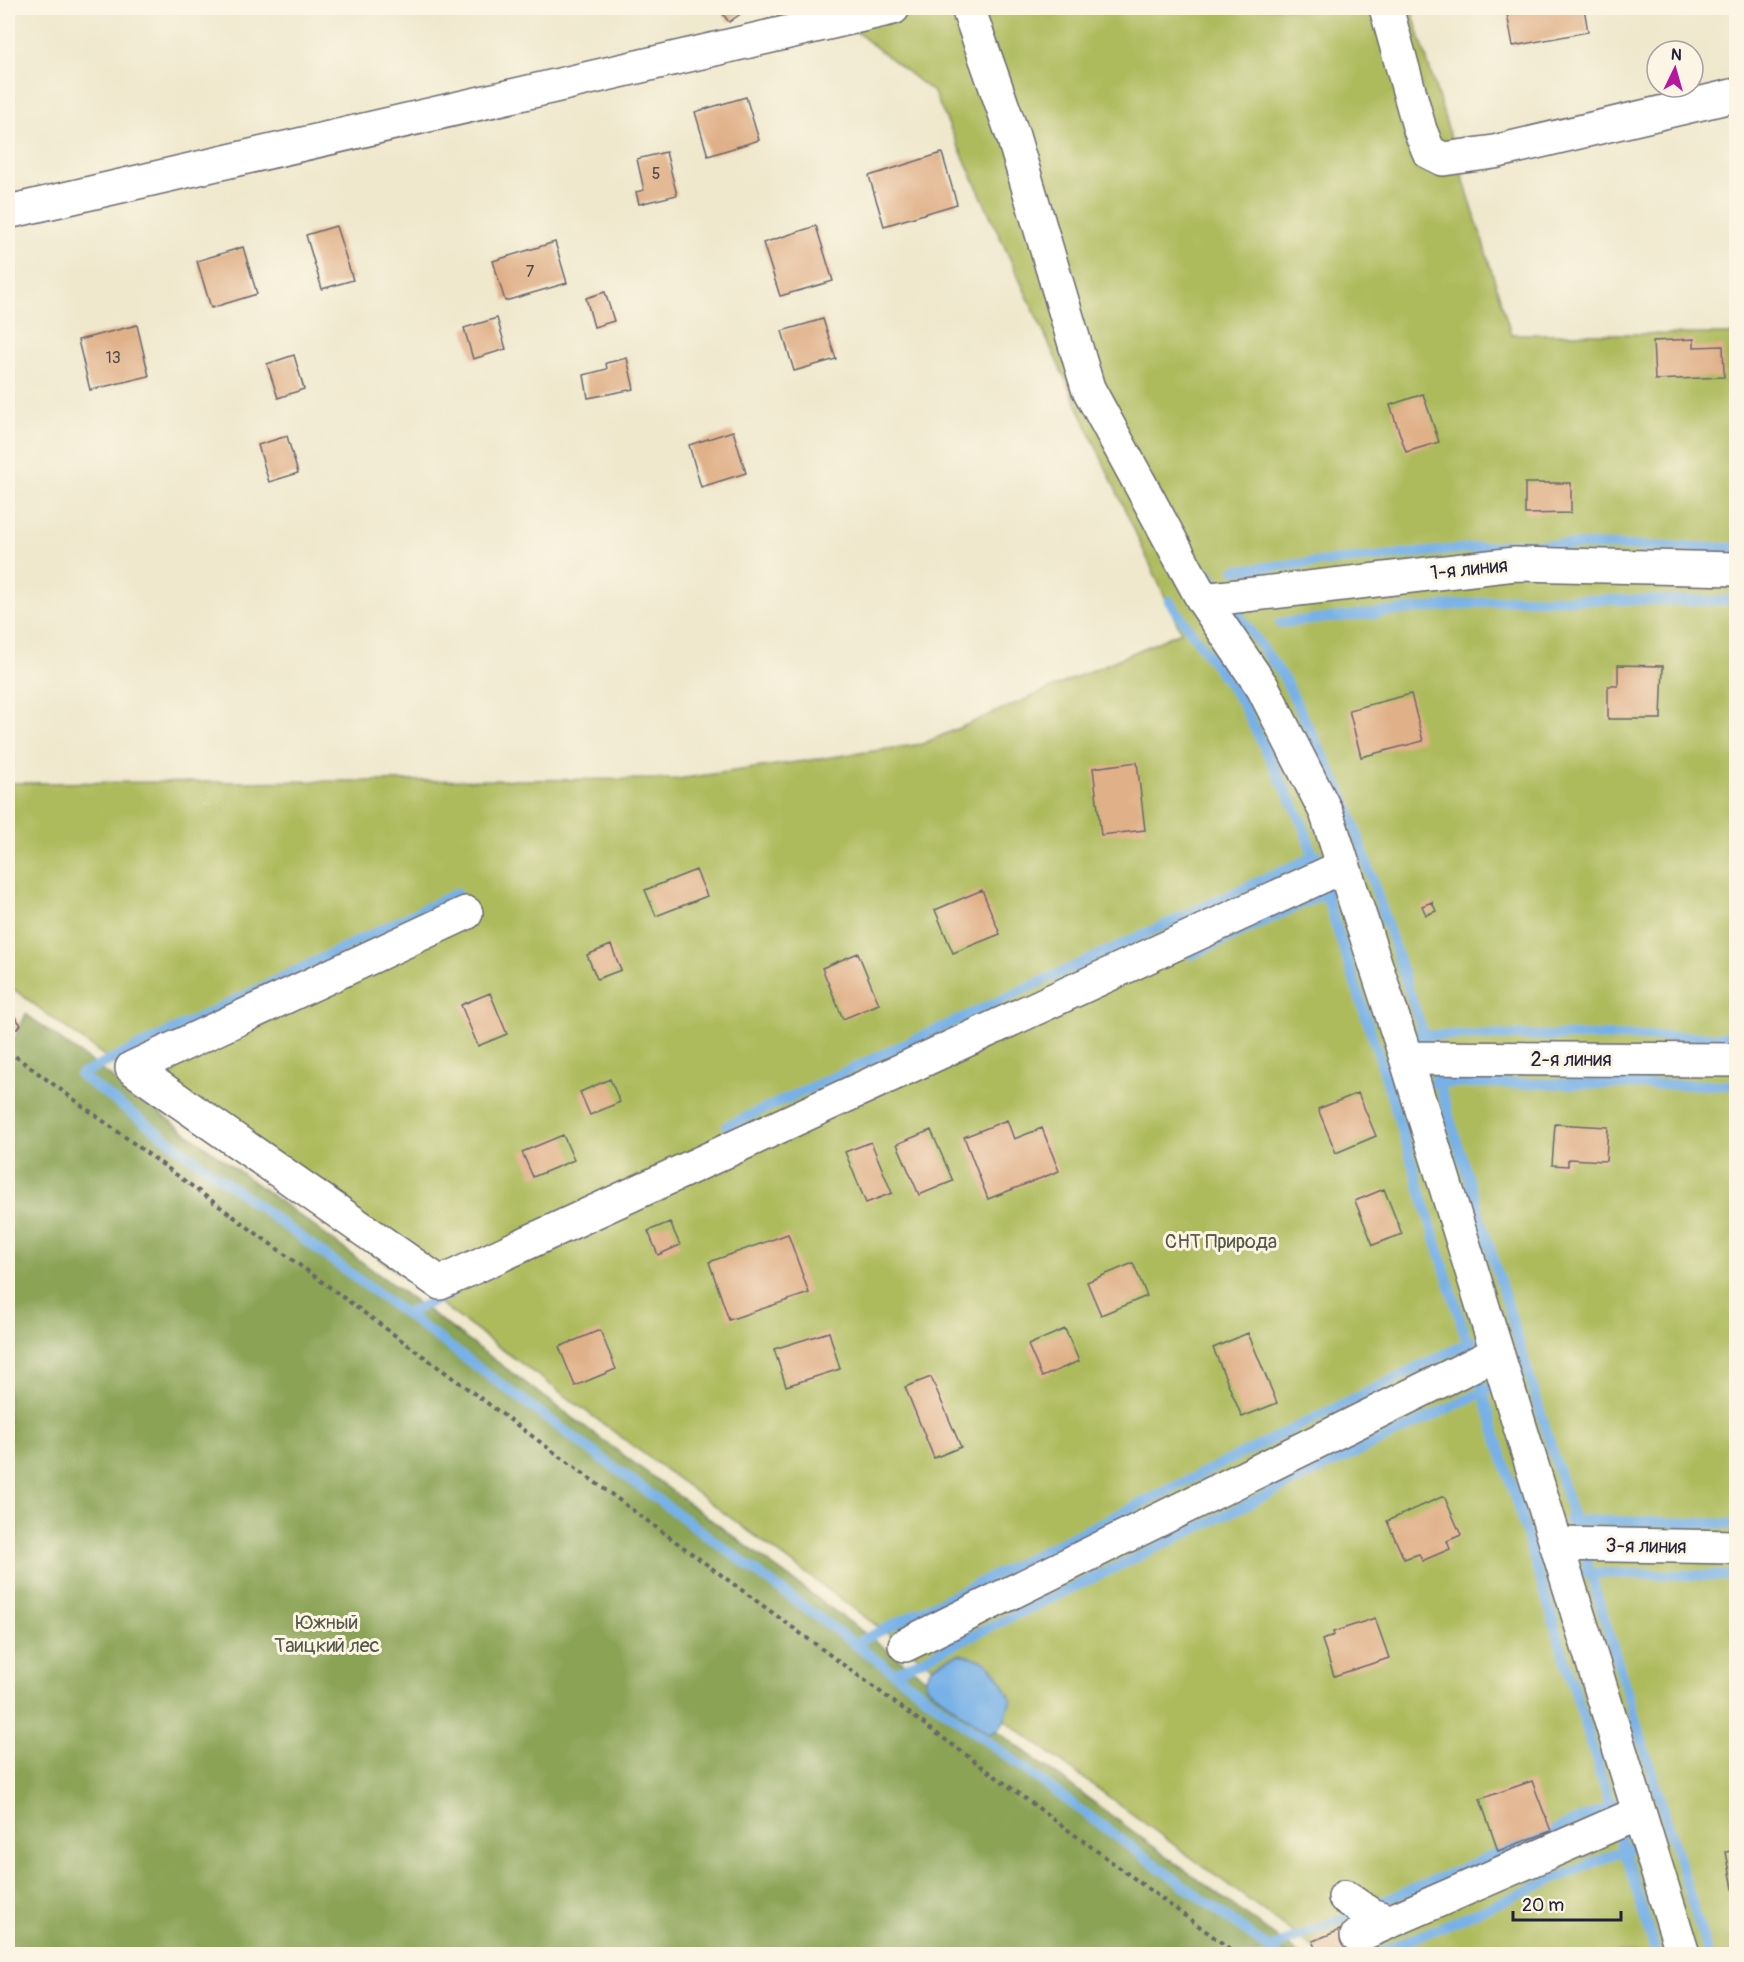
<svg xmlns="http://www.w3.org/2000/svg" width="1744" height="1962" font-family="Pangolin,sans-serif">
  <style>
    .green { fill: #aebb5d; stroke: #686e4c; stroke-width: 1.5 }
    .forest { fill: #8aa354; stroke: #566248; stroke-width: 1.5 }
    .water { fill: #77b1e7; stroke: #4c6a91; stroke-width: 1.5 }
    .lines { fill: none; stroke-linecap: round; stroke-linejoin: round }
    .stream { stroke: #77b1e7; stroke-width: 10 }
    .building { fill: #e0b088 }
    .minor-casing { stroke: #6a676e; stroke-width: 36 }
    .path { stroke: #6a676e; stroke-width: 4; stroke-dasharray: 4.5 4.5; stroke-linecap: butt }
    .minor { stroke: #fff; stroke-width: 33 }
    .labels { text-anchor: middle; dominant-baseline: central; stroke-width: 6; stroke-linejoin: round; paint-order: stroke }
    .number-label { font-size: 16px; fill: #52464e }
    .street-label { font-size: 20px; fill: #22223b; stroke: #fcf5e5 }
    .park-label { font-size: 20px; fill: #535847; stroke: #fcf5e5 }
  </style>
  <rect width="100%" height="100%" fill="#fcf5e5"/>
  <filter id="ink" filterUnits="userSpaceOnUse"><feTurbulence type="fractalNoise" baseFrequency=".0167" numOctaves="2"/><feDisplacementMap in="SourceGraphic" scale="12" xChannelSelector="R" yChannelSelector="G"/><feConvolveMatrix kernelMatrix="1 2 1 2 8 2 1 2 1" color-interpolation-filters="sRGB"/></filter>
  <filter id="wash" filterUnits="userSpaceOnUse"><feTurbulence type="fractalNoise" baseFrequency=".008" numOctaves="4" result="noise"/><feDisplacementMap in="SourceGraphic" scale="24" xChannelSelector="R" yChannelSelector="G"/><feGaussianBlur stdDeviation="1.35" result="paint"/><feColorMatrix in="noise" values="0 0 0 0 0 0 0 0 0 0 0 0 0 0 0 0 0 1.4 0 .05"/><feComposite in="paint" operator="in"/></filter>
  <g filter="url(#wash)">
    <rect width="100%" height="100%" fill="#efe8cd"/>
    <path class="green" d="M826 8H1411L1511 334H1736V1954H1322L8 985V783L678 779 922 744 1181 632 934 93Z"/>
    <path class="forest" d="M26 1014 1299 1954H8V1051Z"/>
    <path class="water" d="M959 1654C993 1659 996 1671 1011 1699 1007 1713 1005 1729 989 1734L926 1686C922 1666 945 1660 959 1654Z"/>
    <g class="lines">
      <path class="stream" d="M1235 570 1515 544 1736 548
        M1208 573 1283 676 1347 803 1429 1051 1708 1954
        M1169 601 1241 701 1302 822 1382 1066 1656 1954
        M1280 623 1516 599 1736 601
        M457 893 80 1075 1277 1954
        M1191 955 1330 891
        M1419 1035 1736 1037
        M1434 1083 1736 1085
        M727 1126 1317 855
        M405 1314 451 1293
        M1569 1520 1736 1524
        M1584 1573 1736 1576
        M854 1644 1472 1341
        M894 1673 1491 1388
        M1269 1949 1616 1804
        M1377 1954 1636 1845"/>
    </g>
    <g id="blocks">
      <path class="building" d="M718 8H749L729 22Z
        M1506 8H1584L1588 32 1513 46Z
        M746 97 759 140 708 156 695 112Z
        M666 152 677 195 639 204 636 192 644 190 637 159Z
        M942 153 957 204 884 226 869 176Z
        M336 226 353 280 322 289 306 235Z
        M816 226 833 281 780 296 763 243Z
        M555 242 567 283 505 301 493 261Z
        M243 247 257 294 211 308 197 261Z
        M605 292 614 321 594 327 586 298Z
        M497 318 506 349 473 359 464 328Z
        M823 319 836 359 794 371 782 331Z
        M137 325 149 376 90 390 78 340Z
        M1694 339V347L1723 346 1724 377 1655 380 1653 341Z
        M294 355 304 389 278 398 267 364Z
        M627 358 634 389 588 398 584 375 607 369 606 363Z
        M1423 394 1439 442 1406 452 1390 405Z
        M733 431 746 473 701 487 689 445Z
        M287 436 298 473 269 482 258 445Z
        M1525 483H1571V513L1525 514Z
        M1618 665 1663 666 1661 719H1608V686H1618Z
        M1411 694 1423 741 1361 757 1349 710Z
        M1137 762 1145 830 1101 835 1093 768Z
        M696 870 707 896 656 916 645 890Z
        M982 890 1000 934 953 953 935 910Z
        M1432 902 1436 911 1426 915 1422 906Z
        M611 945 621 970 597 979 587 955Z
        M858 953 879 1004 843 1019 822 968Z
        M490 993 507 1034 478 1046 461 1005Z
        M8 1008 21 1025 8 1036Z
        M610 1079 620 1102 590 1115 580 1092Z
        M1358 1093 1376 1136 1336 1153 1318 1109Z
        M1007 1120 1014 1139 1042 1128 1059 1171 988 1199 964 1137Z
        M1555 1124 1608 1127 1606 1161 1568 1159V1166L1552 1165Z
        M931 1130 953 1181 919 1195 897 1144Z
        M563 1135 574 1160 533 1177 522 1152Z
        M871 1142 892 1193 866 1203 845 1152Z
        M1384 1189 1402 1234 1373 1245 1355 1201Z
        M670 1222 680 1245 658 1255 648 1231Z
        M788 1234 809 1293 729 1320 709 1262Z
        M1133 1263 1147 1296 1101 1315 1087 1282Z
        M1065 1329 1079 1361 1042 1377 1028 1345Z
        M600 1330 616 1369 575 1386 559 1347Z
        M829 1332 840 1369 786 1386 774 1349Z
        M1248 1333 1277 1403 1242 1417 1213 1348Z
        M931 1377 961 1447 934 1458 905 1387Z
        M1444 1496 1461 1535 1447 1541 1450 1549 1422 1561 1419 1554 1404 1559 1387 1521Z
        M1375 1618 1389 1658 1334 1676 1322 1640 1334 1635 1333 1632Z
        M1532 1781 1551 1831 1498 1851 1480 1799Z
        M1736 1850V1898H1735L1726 1852Z
        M1345 1928 1353 1947 1334 1954H1319L1313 1941Z"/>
    </g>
  </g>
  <g filter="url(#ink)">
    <use href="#blocks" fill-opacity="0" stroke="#6a676e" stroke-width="1.5"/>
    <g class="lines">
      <g class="minor-casing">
        <path id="minor" d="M968 8 1013 136 1088 388 1203 600 1263 688 1326 812 1406 1058 1683 1954
          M1386 8 1420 130 1429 152 1443 159 1494 152 1736 95
          M8 212 893 8
          M1203 600 1515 564 1736 569
          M466 913 132 1068 440 1283 1344 866
          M1406 1058 1736 1060
          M1556 1544 1736 1547
          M905 1645 1497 1353
          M1345 1897 1371 1915 1389 1921
          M1357 1936 1639 1813"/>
      </g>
      <path class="path" d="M8 1051 1237 1954"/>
      <use href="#minor" class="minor"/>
    </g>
  </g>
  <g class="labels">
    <g class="number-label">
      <text x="656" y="174">5</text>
      <text x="530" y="272">7</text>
      <text x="113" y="358">13</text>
    </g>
    <g class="street-label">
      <text transform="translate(1469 569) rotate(-6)">1-я линия</text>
      <text x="1571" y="1059">2-я линия</text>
      <text transform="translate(1646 1546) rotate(1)">3-я линия</text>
    </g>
    <g class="park-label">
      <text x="1221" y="1241">СНТ Природа</text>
      <text x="327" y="1622">Южный<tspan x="327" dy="23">Таицкий лес</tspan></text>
    </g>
  </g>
  <rect width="1744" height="1962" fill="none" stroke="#fcf5e5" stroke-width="30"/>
  <g transform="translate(1675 69) rotate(5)"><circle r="28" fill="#fcf5e5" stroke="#a5a1a1" stroke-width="1.5"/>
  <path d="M0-4.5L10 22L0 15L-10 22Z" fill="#b5179e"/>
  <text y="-9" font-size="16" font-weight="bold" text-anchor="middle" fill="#22223b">N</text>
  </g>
  <path d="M1513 1911v9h108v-9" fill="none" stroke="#22223b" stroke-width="3"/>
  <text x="1522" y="1911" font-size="18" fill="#22223b" stroke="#fcf5e5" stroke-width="4.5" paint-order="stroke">20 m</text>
</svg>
